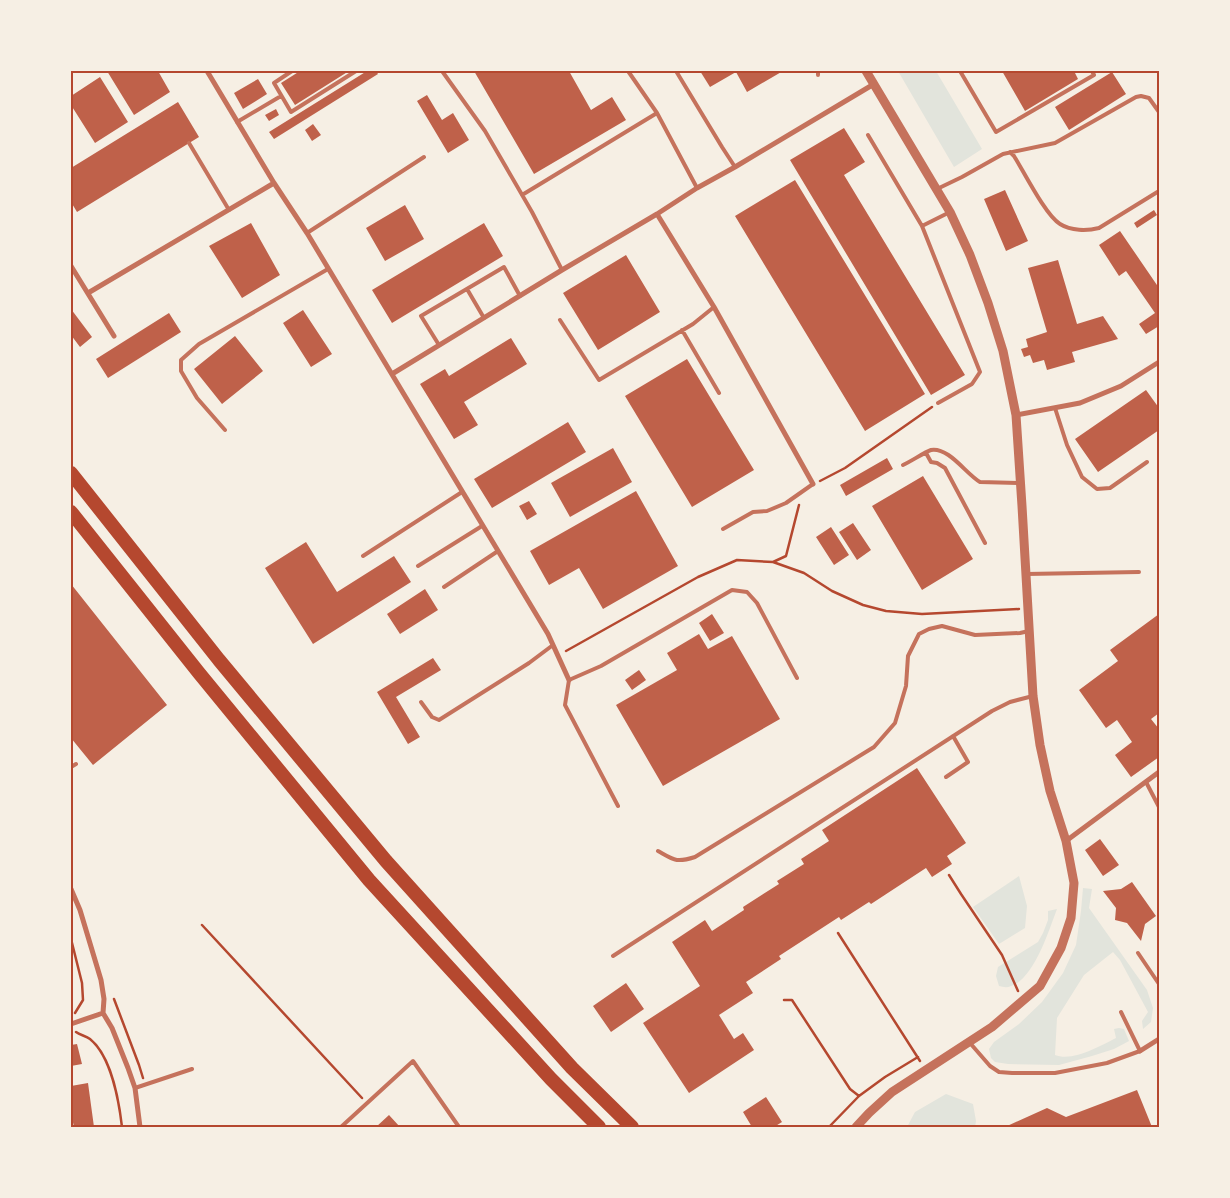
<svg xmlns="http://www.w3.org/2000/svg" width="1230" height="1198" font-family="'Open Sans',sans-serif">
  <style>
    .green { fill: #e2e4dc }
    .building { fill: #bf614a }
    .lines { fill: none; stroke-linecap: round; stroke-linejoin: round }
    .path { stroke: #b5482f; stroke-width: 2.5 }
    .service { stroke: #c5725c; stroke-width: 4 }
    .minor { stroke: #c5725c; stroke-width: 5 }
    .tertiary { stroke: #c5725c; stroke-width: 9 }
    .trunk { stroke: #b5482f; stroke-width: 14 }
    .neatline { fill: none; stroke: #b5482f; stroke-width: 2 }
  </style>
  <rect width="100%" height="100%" fill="#f6efe4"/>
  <path class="green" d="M898 71H936L982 149 954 167Z
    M1019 876 1027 906 1025 928 999 944 973 907Z
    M1083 888 1092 889 1089 908 1147 990 1153 1008 1151 1022 1143 1029 1142 1021 1148 1012 1120 960 1113 952 1084 975 1057 1018 1055 1055C1073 1062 1100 1046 1116 1038L1114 1029 1119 1028 1124 1029 1129 1041 1114 1049 1092 1056 1059 1065 1008 1064 995 1062 991 1058 989 1049 994 1042 1019 1024 1042 1002 1063 973 1076 945 1081 911Z
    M1057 909C1049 930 1034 979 1011 986 1007 988 1003 987 999 986L996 976 998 967 1038 942 1043 933 1048 920V911Z
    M946 1094 973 1104 976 1121 975 1127H907L915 1112Z"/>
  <path class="building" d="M107 71H158L170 92 134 115Z
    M300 71H349L295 105 281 83Z
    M367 71H376L378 74 274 139 269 132Z
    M474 71H569L591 110 612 97 626 120 534 174Z
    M700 71H783L747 92 736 72 710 87Z
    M1002 71H1074L1078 79 1025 111Z
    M1112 72 1126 94 1069 130 1055 107Z
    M100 77 128 122 95 143 71 105V96Z
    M258 79 267 94 243 109 234 93Z
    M427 95 442 120 453 113 469 140 448 153 417 101Z
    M178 102 199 137 77 212 71 202V168Z
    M276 109 279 115 269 121 265 115Z
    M313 124 321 135 312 141 305 130Z
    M844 128 865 162 844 175 965 375 931 395 790 160Z
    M795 180 925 394 865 431 735 216Z
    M1005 190 1028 241 1006 251 984 199Z
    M405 205 424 239 385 261 366 228Z
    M1154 210 1157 215 1137 228 1134 223Z
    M251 223 280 275 242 298 209 246Z
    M484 223 503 256 392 323 372 290Z
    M1120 231 1159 288V326L1146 334 1139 324 1155 313 1126 271 1119 276 1099 245Z
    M626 255 660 312 598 350 563 293Z
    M1058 260 1077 324 1103 316 1118 339 1072 352 1075 362 1047 370 1044 360 1033 363 1030 355 1024 357 1021 349 1028 347 1026 339 1047 332 1028 268Z
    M71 309 92 337 80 347 71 335Z
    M303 310 332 354 311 367 283 323Z
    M169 313 181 332 108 378 96 359Z
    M235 336 263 371 222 404 194 369Z
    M511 338 527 364 464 402 478 425 454 439 420 384 445 369 449 376Z
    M687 359 754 470 692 507 625 396Z
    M1146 390 1159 408V430L1098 472 1075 439Z
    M568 422 586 452 492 508 474 479Z
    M613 448 632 482 570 517 551 483Z
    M887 458 893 469 846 496 840 485Z
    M923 476 973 559 922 590 872 506Z
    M636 491 678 566 603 609 579 568 549 585 530 551Z
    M529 501 537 514 527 520 519 506Z
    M853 523 871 550 857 560 839 532Z
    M831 527 849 555 834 565 816 537Z
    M306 542 337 592 394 556 411 582 313 644 265 568Z
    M71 584 167 705 93 765 71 738Z
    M425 589 438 610 400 634 387 614Z
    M712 614 724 633 710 641 699 623Z
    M1159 614V713L1151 719 1159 729V757L1131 777 1115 755 1132 742 1117 720 1106 728 1079 690 1118 661 1110 650Z
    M699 634 708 649 732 636 780 719 663 786 616 705 677 670 667 653Z
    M433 658 441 670 396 697 420 737 408 744 377 692Z
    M639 670 646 680 632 690 625 680Z
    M917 768 966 843 947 856 952 864 932 877 926 868 871 904 869 902 841 920 839 917 779 956 781 959 746 982 753 993 719 1015 734 1039 743 1033 754 1050 689 1093 643 1023 700 986 672 942 705 920 712 931 744 910 743 907 779 884 777 881 804 864 801 859 829 841 822 830Z
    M1100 839 1119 865 1103 876 1085 850Z
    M1132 882 1156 916 1145 924 1141 941 1127 923 1115 920 1116 908 1103 891 1121 889Z
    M626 983 644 1009 611 1032 593 1006Z
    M77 1044 82 1064 71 1066V1045Z
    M88 1083 94 1127H74L71 1113V1086Z
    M1137 1090 1152 1127H1005L1047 1108 1066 1117Z
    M766 1097 782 1122 774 1127H752L743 1112Z
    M389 1115 400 1127H376Z"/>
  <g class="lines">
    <path class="path" d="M820 481 845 468 932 407
      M773 562 786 556 799 505
      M566 651 698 577 737 560 773 562 804 573 832 591 863 605 886 611 922 614 1019 609
      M949 875 961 894 1002 955 1018 991
      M202 925 362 1098
      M838 933 920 1061
      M71 939 82 983 83 1000 75 1013
      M114 999 139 1065 143 1078
      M784 1000H792L850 1089 859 1096
      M76 1032C80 1035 86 1036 90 1039 111 1056 119 1101 122 1127
      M829 1127 859 1096 885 1077 918 1057"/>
    <path class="service" d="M292 71 274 83 291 112 356 71
      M442 71 485 131 532 212 562 270
      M628 71 657 113 697 188
      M676 71 722 147 735 167
      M960 71 996 132 1094 75 1092 71
      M818 75V71
      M237 122 281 96
      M868 135 922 226
      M189 143 229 210
      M1010 152 1014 156C1024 172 1046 216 1060 224 1071 231 1087 231 1099 228L1159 191
      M937 189 962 177 1003 154 1055 143 1136 97 1141 96 1149 98 1159 112
      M522 195 657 113
      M307 233 424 157
      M467 289 484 318
      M560 320 599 380 693 324 714 307
      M682 330 719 393
      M439 345 421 316 504 267 520 296
      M938 403 972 384 980 372 922 226 950 212
      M1055 408 1067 445 1082 477 1097 489 1110 488 1147 462
      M225 430 197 398 181 371V360L199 344 328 269
      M926 453 931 462 937 463 945 468 985 543
      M903 465C910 462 925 452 931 450 949 447 966 474 980 482L1021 483
      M723 529 753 512 767 511 786 503 813 484
      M363 556 462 492
      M418 566 482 526
      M1026 574 1139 572
      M444 587 498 551
      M421 702 432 717 439 720 529 663 553 645
      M71 767 76 764
      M946 777 968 762 953 736
      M1146 782 1159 807
      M618 806 565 705 569 680 601 666 732 590 747 592 757 603 797 678
      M658 851C674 860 676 863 695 857L874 747 895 723 906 686 908 656 919 634 929 629 942 626 975 635 1020 633 1029 631
      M1138 953 1159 984
      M613 956 992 711 1010 702 1033 696
      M970 1043 990 1066 999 1072 1012 1073H1055L1107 1063 1140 1051 1121 1012
      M135 1088 192 1069
      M341 1127 413 1061 459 1127"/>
    <path class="minor" d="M207 71 274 183 307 233 548 634 569 680
      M657 214 714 307 813 484
      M71 266 114 336
      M88 293 274 183
      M392 374 562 270 657 214 697 188 735 167 874 84
      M1016 415 1080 403 1121 386 1159 362
      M1066 841 1159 772
      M71 889 80 910 101 980 104 999 103 1013 112 1028 128 1068 135 1088 140 1127
      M71 1024 103 1013
      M1140 1051 1159 1039"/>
    <path class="tertiary" d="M856 1127 869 1113 892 1092 992 1027 1040 986 1061 948 1071 918 1074 883 1066 841 1050 791 1040 745 1033 696 1022 506 1016 415 1003 351 988 303 970 255 950 212 866 71"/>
    <path class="trunk" d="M71 473 219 660 386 861 572 1068 632 1127
      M71 512 199 673 369 880 551 1079 599 1127"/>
  </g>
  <rect width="1230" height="1198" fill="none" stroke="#f6efe4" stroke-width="145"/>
  <rect x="72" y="72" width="1086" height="1054" class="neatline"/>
</svg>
